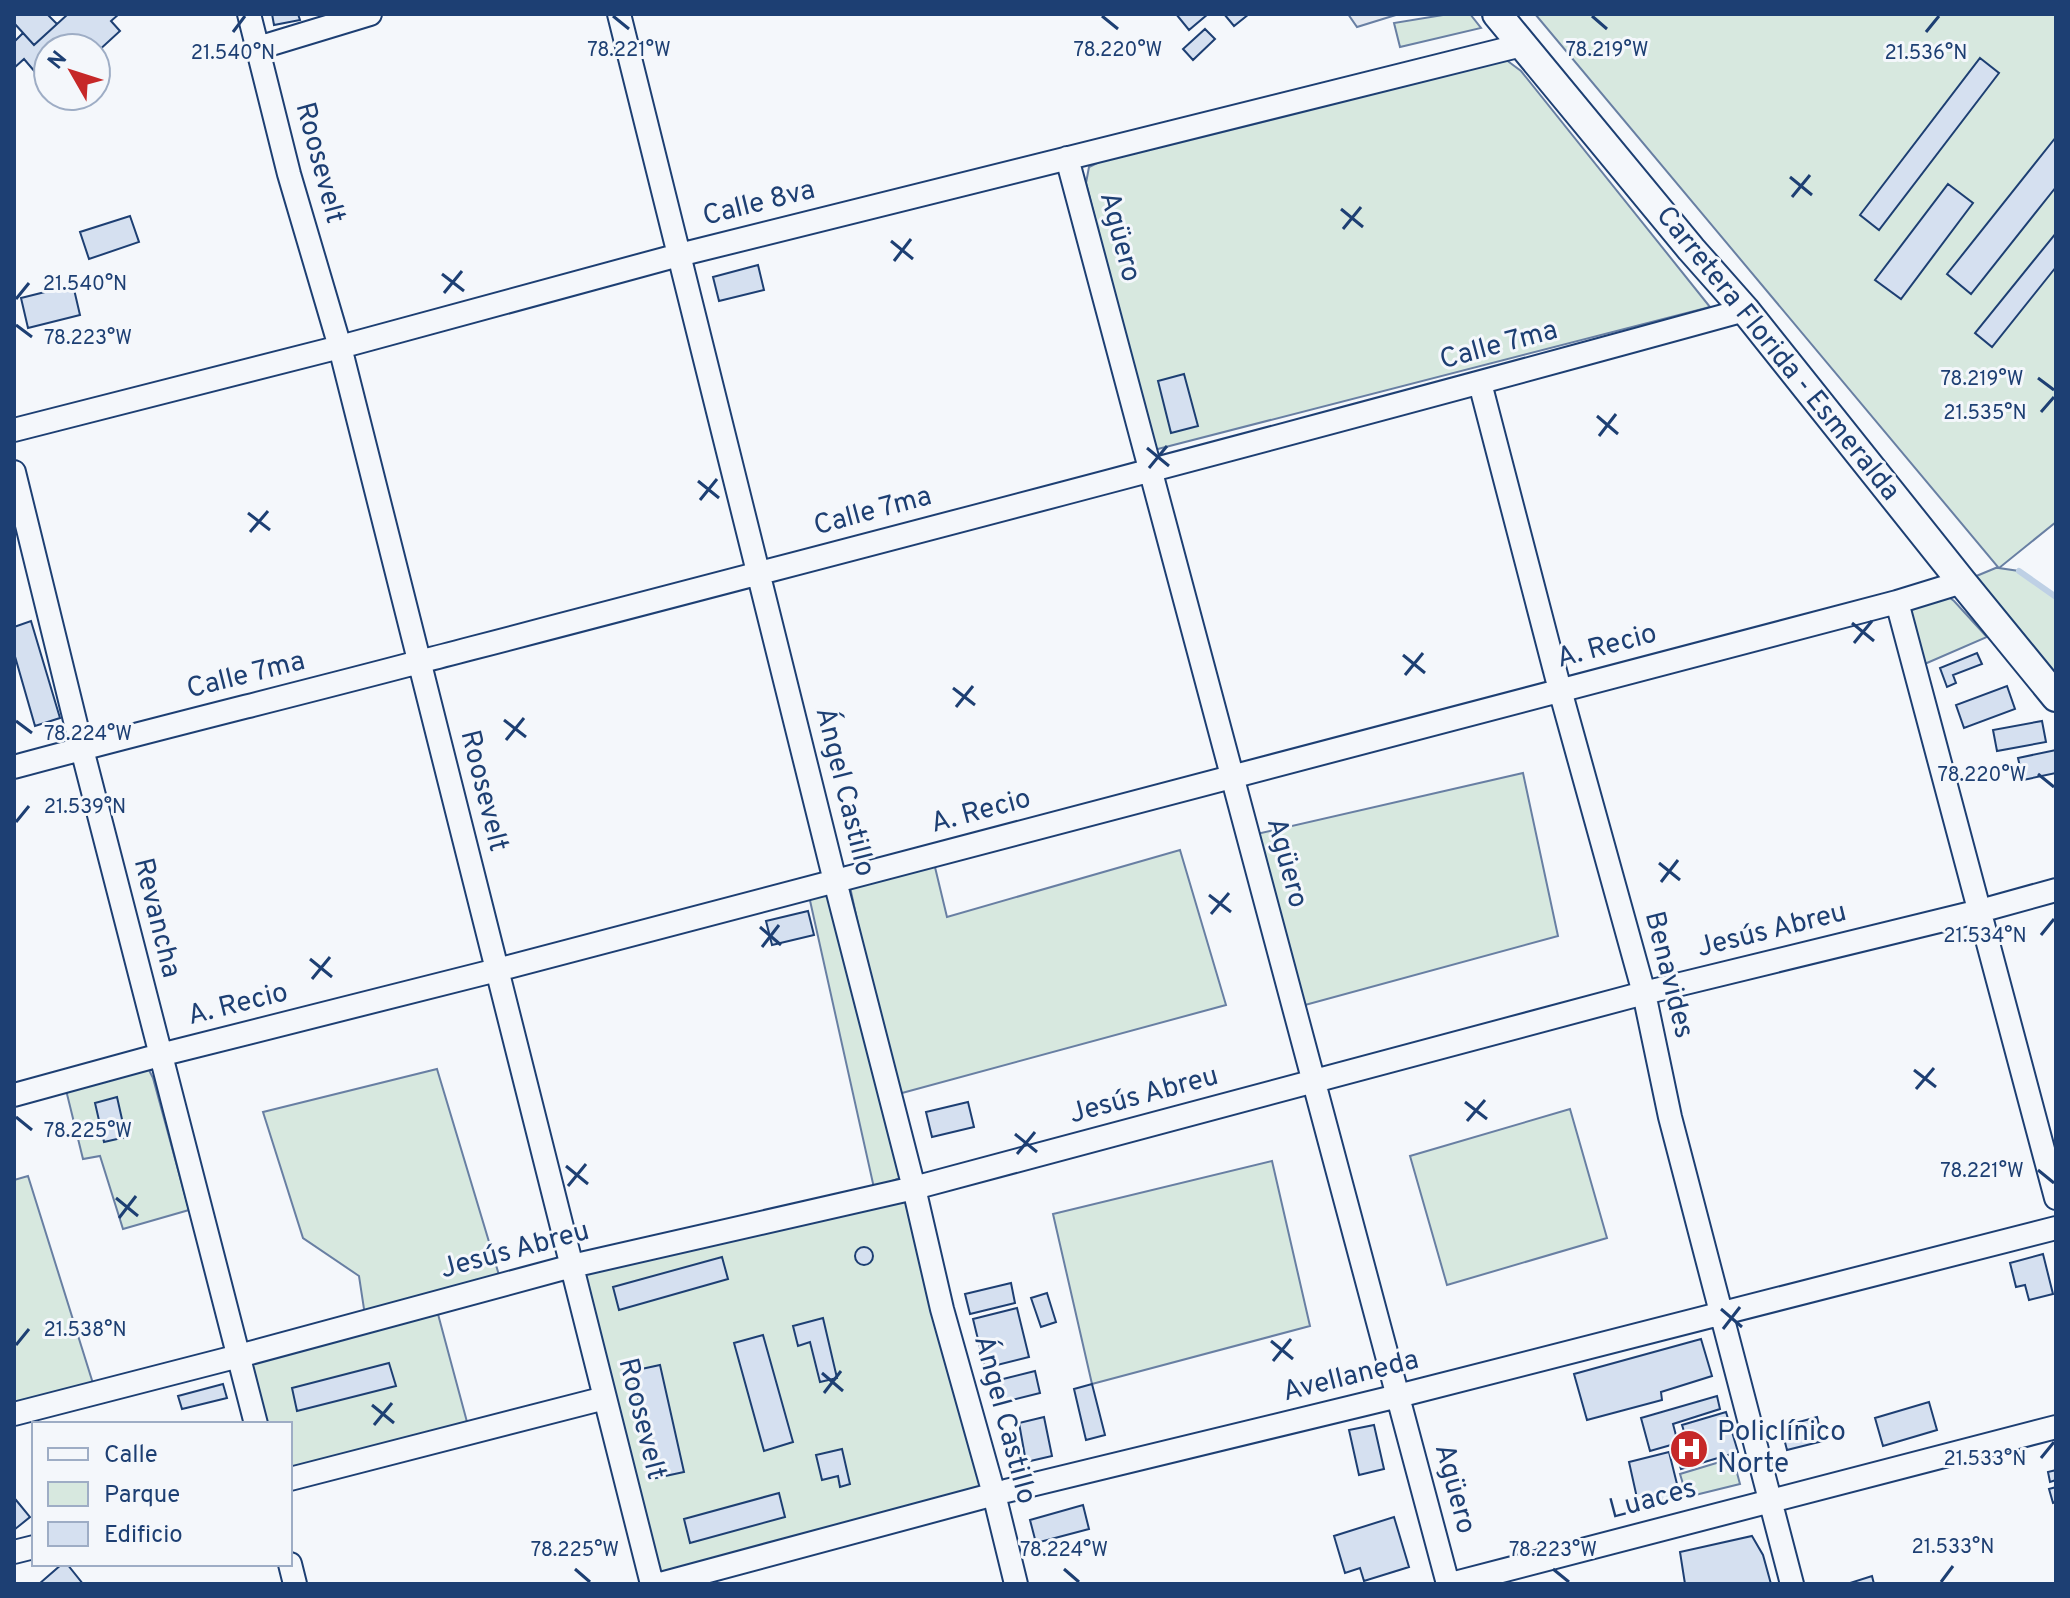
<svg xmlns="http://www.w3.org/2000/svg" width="2070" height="1598" font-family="Overpass,sans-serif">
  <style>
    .green { fill: #d7e8df; stroke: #687fa3; stroke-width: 2 }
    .parking { fill: #e3e8f0; stroke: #687fa3; stroke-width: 2 }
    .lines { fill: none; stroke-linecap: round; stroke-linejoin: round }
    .stream { stroke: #bed0e5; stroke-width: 6 }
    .building { fill: #d5e0f0; stroke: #1d3f73; stroke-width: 2 }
    .minor-casing { stroke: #1d3f73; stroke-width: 26 }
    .major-casing { stroke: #1d3f73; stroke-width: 32 }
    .minor { stroke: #f4f7fb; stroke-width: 22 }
    .major { stroke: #f4f7fb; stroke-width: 28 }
    .ticks { fill: none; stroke: #1d3f73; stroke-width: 3 }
    .labels { text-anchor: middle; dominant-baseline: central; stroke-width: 6; stroke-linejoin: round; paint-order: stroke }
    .street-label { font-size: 28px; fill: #1d3f73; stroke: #f4f7fb }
    .poi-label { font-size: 28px; fill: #1d3f73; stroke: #f4f7fb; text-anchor: start }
    .ticks-label { font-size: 20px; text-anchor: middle; fill: #1d3f73; stroke: #f4f7fb; stroke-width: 6; stroke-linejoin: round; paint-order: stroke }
  </style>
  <rect width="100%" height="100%" fill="#f4f7fb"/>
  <path class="green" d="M1449 14H1470L1481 28 1400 47 1394 23Z
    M1535 14H2056V522L1999 568 2019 571 2056 597V697L1962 582 1998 567Z
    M1505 59 1521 71 1710 307 1154 450 1086 183 1089 167 1124 150Z
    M1945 594 1954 601 1987 637 1920 666 1910 608Z
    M1523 773 1558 936 1294 1008 1248 836Z
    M1180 850 1226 1005 891 1096 994 1494 660 1584 572 1266 913 1187 897 1179 874 1188 809 896 827 892 844 945 861 938 850 887 934 863 947 917Z
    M141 1065 149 1070 153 1078 189 1210 123 1229 100 1156 83 1159 66 1090Z
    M437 1069 502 1285 435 1303 470 1433 290 1479V1424H256L239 1356 366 1322 359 1276 303 1238 263 1112Z
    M1570 1109 1607 1238 1447 1285 1410 1156Z
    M1272 1161 1310 1326 1092 1384 1053 1214Z
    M28 1176 96 1393 14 1414V1180Z
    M1733 1458 1740 1484 1687 1497 1680 1474Z"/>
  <path class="parking" d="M1348 14H1399L1357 27Z"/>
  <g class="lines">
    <path class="stream" d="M2019 571 2056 597"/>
  </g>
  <path class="building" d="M14 14H47L57 24 34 45 14 23Z
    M68 14H119L111 21 120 31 96 53V48H48V72L41 79 24 59 14 68V42L23 33 34 45Z
    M272 14H298L300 20 274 25Z
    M1176 14H1208L1189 30Z
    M1224 14H1249L1234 26Z
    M1205 29 1215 39 1193 60 1183 49Z
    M1980 58 1999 73 1879 230 1860 215Z
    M2056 137V187L1971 294 1947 274Z
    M1948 184 1973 203 1901 299 1875 280Z
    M130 216 139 242 89 259 80 232Z
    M2056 233V267L1992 347 1975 333Z
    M758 265 764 290 719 301 713 277Z
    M73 285 80 315 28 328 21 298Z
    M1184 374 1198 426 1171 433 1158 381Z
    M31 621 60 718 35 726 14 653V627Z
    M1977 653 1982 664 1953 675 1956 683 1947 687 1940 668Z
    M2007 686 2015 709 1964 728 1956 705Z
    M2042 721 2046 742 1997 751 1993 730Z
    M2056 750V773L2023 780 2018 758Z
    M808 911 814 935 772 945 766 921Z
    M117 1097 126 1137 104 1142 95 1103Z
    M968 1102 974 1127 932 1137 926 1112Z
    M855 1256a9 9 0 1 1 18 0a9 9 0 1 1-18 0Z
    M2043 1254 2053 1294 2029 1300 2025 1285 2016 1287 2010 1263Z
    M722 1257 728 1279 619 1310 613 1287Z
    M1011 1283 1015 1303 970 1314 965 1294Z
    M1047 1293 1056 1322 1041 1327 1031 1298Z
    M1017 1308 1029 1357 985 1368 973 1319Z
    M823 1318 837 1378 820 1382 810 1342 798 1346 793 1326Z
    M763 1335 793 1442 764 1451 734 1343Z
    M1701 1339 1712 1376 1661 1392 1662 1400 1587 1420 1574 1374Z
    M389 1363 396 1386 297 1411 292 1388Z
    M660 1365 684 1472 656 1478 632 1371Z
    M1035 1371 1040 1393 1000 1403 995 1381Z
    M223 1384 227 1398 182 1409 178 1396Z
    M1092 1384 1105 1435 1086 1440 1074 1389Z
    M1717 1396 1720 1409 1673 1424 1678 1443 1650 1451 1641 1418Z
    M1929 1402 1937 1430 1883 1446 1875 1418Z
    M1726 1412 1738 1452 1681 1469 1675 1451 1689 1447 1682 1425Z
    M1044 1417 1052 1456 1026 1462 1019 1423Z
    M1817 1417 1823 1441 1787 1450 1781 1427Z
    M1374 1425 1384 1469 1359 1475 1349 1430Z
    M842 1449 850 1484 840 1487 838 1476 822 1480 816 1455Z
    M1669 1452 1680 1496 1639 1507 1629 1462Z
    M2056 1470V1480L2050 1482 2048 1472Z
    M2056 1487V1502L2053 1503 2049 1489Z
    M779 1493 785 1517 690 1543 684 1519Z
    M16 1500 30 1517 14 1530V1502Z
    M1083 1505 1089 1529 1036 1543 1030 1520Z
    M1394 1517 1409 1567 1364 1581 1360 1568 1345 1573 1334 1536Z
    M1752 1536 1763 1555 1771 1584H1685L1680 1552Z
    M62 1564H67L83 1584H39Z
    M1872 1576 1874 1584H1847Z"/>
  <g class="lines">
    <g class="minor-casing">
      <path id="minor" d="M249 14 289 174 340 347 652 1584
        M619 14 835 881 914 1188 942 1309 994 1494 1016 1584
        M258 48 370 14
        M1067 158 1448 1584
        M1480 383 1560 690 1644 993 1670 1117 1792 1584
        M14 430 340 347 679 255 1522 45
        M14 472 82 749 256 1424
        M1897 602 2056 1198
        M14 767C150 730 287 697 423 661 864 546 1306 431 1745 310
        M14 1095 160 1055 497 970 1897 602 1962 582
        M14 1414 239 1356 572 1266 914 1188 1644 993 1980 911 2056 890
        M290 1479 605 1398
        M14 1552 34 1547
        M290 1564 295 1584
        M660 1584 1006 1491 1398 1396 2056 1228
        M1451 1584 2056 1427"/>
    </g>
    <g class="major-casing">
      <path id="major" d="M1497 14 1691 249 1745 310 1962 582 2056 697"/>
    </g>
    <use href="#minor" class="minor"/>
    <use href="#major" class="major"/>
  </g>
  <path class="ticks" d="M613 16 629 29M1102 16 1118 29M1592 16 1607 29M233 32 245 16M1926 32 1939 16M1790 177 1812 195M1792 197 1810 175M1341 209 1363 227M1343 229 1361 207M891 241 913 259M894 261 911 239M442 274 464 291M444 293 462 271M16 299 29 283M16 325 32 337M2038 378 2054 390M2041 412 2054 397M1597 416 1618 434M1599 436 1616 414M1147 448 1169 466M1149 468 1167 446M698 481 719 498M700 500 717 479M248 513 270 530M250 532 268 511M1852 623 1874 641M1854 643 1872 621M1403 655 1425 673M1405 675 1423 653M953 688 975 705M956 707 973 686M504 720 526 737M16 721 32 733M506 740 524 718M2038 774 2054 787M16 822 29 806M1659 863 1680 880M1661 882 1678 860M1209 895 1231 912M1211 914 1229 893M760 927 781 945M2041 935 2054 919M762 947 779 925M310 959 332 977M312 979 330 957M1914 1070 1936 1087M1916 1089 1934 1068M1465 1102 1487 1119M16 1117 32 1130M1467 1121 1485 1100M1015 1134 1037 1152M1017 1154 1035 1132M566 1166 588 1184M2038 1170 2054 1183M568 1186 586 1164M116 1198 138 1216M119 1218 136 1196M1721 1309 1742 1327M1723 1329 1740 1307M1271 1341 1293 1359M16 1345 29 1329M1273 1361 1291 1339M822 1373 843 1391M824 1393 841 1371M372 1405 394 1423M374 1425 392 1403M2041 1458 2054 1442M575 1569 590 1582M1064 1569 1079 1582M1553 1569 1569 1582M1941 1582 1953 1566"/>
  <defs>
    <g id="hospital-disc" transform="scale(2)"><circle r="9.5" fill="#c62828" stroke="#f4f7fb"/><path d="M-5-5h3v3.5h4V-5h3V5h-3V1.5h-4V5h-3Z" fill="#fff"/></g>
  </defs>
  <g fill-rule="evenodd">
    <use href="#hospital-disc" x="1689" y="1449"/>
  </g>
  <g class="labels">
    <g class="street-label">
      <text transform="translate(319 163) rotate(75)">Roosevelt</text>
      <text transform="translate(759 204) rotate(-14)">Calle 8va</text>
      <text transform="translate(1119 237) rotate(75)">Agüero</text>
      <text transform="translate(1499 346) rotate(-15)">Calle 7ma</text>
      <text transform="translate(1777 354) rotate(51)">Carretera Florida - Esmeralda</text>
      <text transform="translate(873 512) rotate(-15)">Calle 7ma</text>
      <text transform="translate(1607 647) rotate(-15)">A. Recio</text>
      <text transform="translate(246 676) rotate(-14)">Calle 7ma</text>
      <text transform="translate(483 791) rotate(76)">Roosevelt</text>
      <text transform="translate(844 792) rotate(76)">Ángel Castillo</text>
      <text transform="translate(981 812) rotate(-15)">A. Recio</text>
      <text transform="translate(1286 863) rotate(75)">Agüero</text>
      <text transform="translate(156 918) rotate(76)">Revancha</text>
      <text transform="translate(1772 931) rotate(-14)">Jesús Abreu</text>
      <text transform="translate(1668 975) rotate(76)">Benavides</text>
      <text transform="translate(238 1005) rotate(-14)">A. Recio</text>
      <text transform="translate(1144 1096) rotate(-15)">Jesús Abreu</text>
      <text transform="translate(515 1251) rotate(-15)">Jesús Abreu</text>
      <text transform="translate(1351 1377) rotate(-14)">Avellaneda</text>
      <text transform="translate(641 1419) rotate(76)">Roosevelt</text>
      <text transform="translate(1004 1420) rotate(75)">Ángel Castillo</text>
      <text transform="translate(1454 1489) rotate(75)">Agüero</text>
      <text transform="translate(1653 1500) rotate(-15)">Luaces</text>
    </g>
    <g class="poi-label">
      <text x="1717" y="1433">Policlínico<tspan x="1717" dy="32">Norte</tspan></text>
    </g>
  </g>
  <g class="ticks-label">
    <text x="1607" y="56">78.219°W</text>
    <text x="629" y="56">78.221°W</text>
    <text x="1118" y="56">78.220°W</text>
    <text x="233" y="59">21.540°N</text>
    <text x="1926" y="59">21.536°N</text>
    <text x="85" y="290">21.540°N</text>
    <text x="88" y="344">78.223°W</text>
    <text x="1982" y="385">78.219°W</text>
    <text x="1985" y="419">21.535°N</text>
    <text x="88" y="740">78.224°W</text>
    <text x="1982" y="781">78.220°W</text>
    <text x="85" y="813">21.539°N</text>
    <text x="1985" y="942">21.534°N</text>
    <text x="88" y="1137">78.225°W</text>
    <text x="1982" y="1177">78.221°W</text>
    <text x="85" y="1336">21.538°N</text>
    <text x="1985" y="1465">21.533°N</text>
    <text x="1953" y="1553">21.533°N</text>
    <text x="575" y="1556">78.225°W</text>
    <text x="1064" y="1556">78.224°W</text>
    <text x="1553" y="1556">78.223°W</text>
  </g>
  <rect width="2070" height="1598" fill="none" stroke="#1d3f73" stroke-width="32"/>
  <rect x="32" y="1422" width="260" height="144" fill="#f4f7fb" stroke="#9eadc5" stroke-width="2"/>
  <rect x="48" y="1448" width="40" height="12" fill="#f4f7fb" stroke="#9eadc5" stroke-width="2"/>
  <text x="104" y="1462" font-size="24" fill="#1d3f73">Calle</text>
  <rect x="48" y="1482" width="40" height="24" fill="#d7e8df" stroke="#9eadc5" stroke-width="2"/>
  <text x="104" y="1502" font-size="24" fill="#1d3f73">Parque</text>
  <rect x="48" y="1522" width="40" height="24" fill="#d5e0f0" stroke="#9eadc5" stroke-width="2"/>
  <text x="104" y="1542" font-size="24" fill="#1d3f73">Edificio</text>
  <g transform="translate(72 72) rotate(309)"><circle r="38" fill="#f4f7fb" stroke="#9eadc5" stroke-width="2"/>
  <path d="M0-6L14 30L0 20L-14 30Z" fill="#c62828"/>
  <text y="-12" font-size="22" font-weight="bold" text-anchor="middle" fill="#1d3f73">N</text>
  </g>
</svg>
